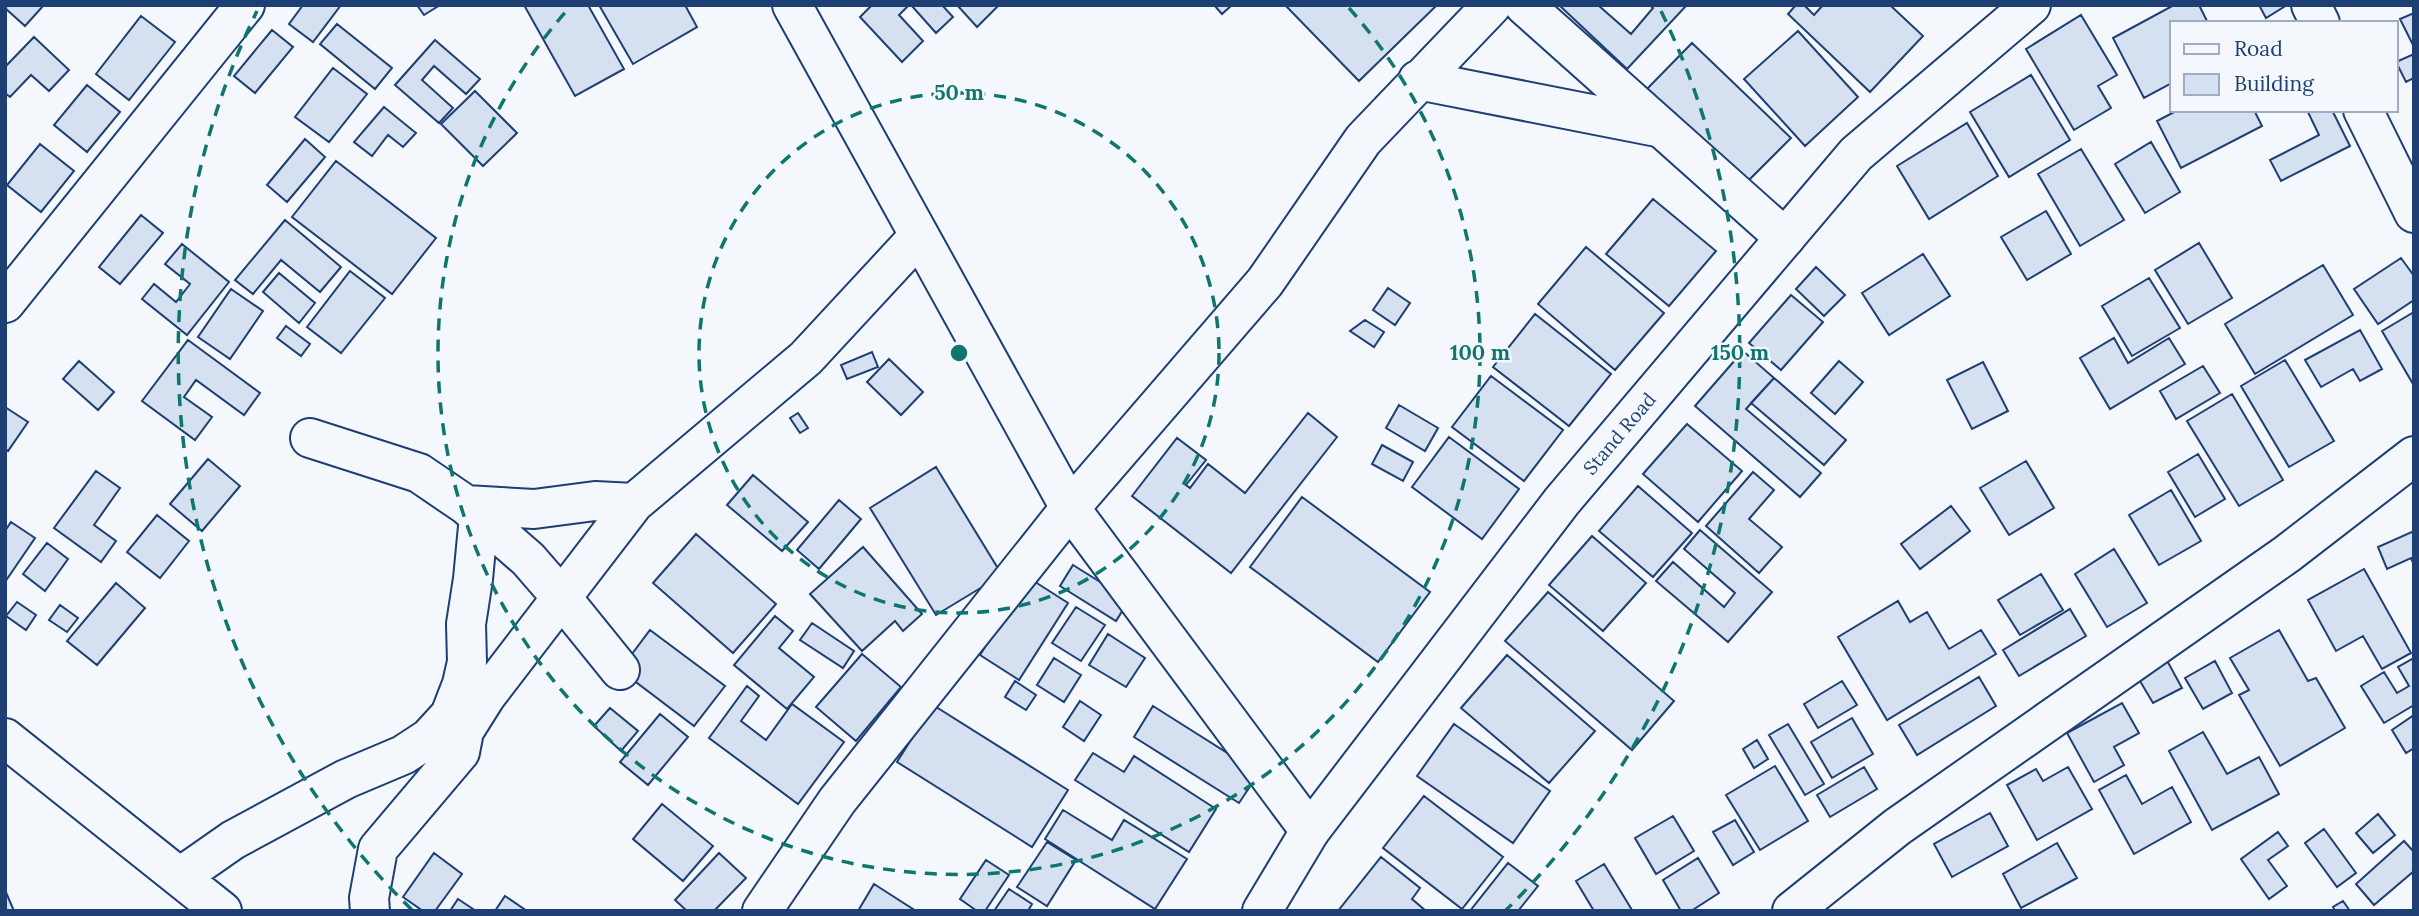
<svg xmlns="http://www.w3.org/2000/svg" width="2419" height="916" font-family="Lora,serif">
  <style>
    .building { fill: #d5e0f0; stroke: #1d3f73; stroke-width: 2 }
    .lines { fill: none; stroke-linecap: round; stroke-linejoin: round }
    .minor-casing { stroke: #1d3f73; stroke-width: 42 }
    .major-casing { stroke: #1d3f73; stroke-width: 42 }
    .minor { stroke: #f4f7fb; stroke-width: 38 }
    .major { stroke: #f4f7fb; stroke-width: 38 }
    .ring { fill: none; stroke: #0f766e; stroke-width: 3.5; stroke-dasharray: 12 9 }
    .labels { text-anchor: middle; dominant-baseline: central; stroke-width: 5; stroke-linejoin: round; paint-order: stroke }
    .street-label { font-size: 19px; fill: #1d3f73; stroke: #f4f7fb }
    .centre { fill: #0f766e; stroke: #f4f7fb; stroke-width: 3.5 }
    .ring-label { font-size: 21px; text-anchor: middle; font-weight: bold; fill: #0f766e; stroke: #f4f7fb; stroke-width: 5; stroke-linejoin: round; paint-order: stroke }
  </style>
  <rect width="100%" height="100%" fill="#f4f7fb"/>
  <path class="building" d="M5 5H44L25 26 5 8Z
    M303 5H341L313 42 289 24Z
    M417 5H440L424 15Z
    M524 5H588L624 69 575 96Z
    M599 5H685L697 27 633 64Z
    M872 5H909L899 15 923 41 902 62 860 17Z
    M911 5H942L953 17 936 33Z
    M957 5H999L977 27Z
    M1214 5H1232L1222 14Z
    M1285 5H1437L1359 81Z
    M1559 5H1598L1631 34 1653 8 1650 5 1686 6 1627 69Z
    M1796 5H1804L1814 15 1823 5H1890L1923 36 1870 92 1788 14Z
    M2174 5H2199L2208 23H2172V83L2144 98 2113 38Z
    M2259 5H2287L2266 18Z
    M2414 13V47L2400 19Z
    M2081 15 2117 75 2098 86 2111 108 2074 130 2026 49Z
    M141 16 175 42 129 100 96 74Z
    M337 24 392 68 375 89 320 44Z
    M272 30 293 47 255 93 234 76Z
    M1798 31 1858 97 1805 146 1744 79Z
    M34 37 69 70 49 91 31 75 10 97 5 93V67Z
    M435 40 480 79 466 94 434 66 422 80 453 108 439 123 395 85Z
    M1692 43 1791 138 1742 187 1644 92Z
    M2414 54V78L2406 82 2396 62Z
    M333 68 367 94 329 142 295 117Z
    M2031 75 2070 140 2009 177 1970 112Z
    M87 85 120 112 87 152 54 125Z
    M475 91 517 133 483 166 441 124Z
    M384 107 416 133 403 147 388 135 372 156 354 142Z
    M2178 110H2254L2262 126 2181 168 2157 121Z
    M2307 110H2332L2350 146 2281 181 2270 160 2319 135Z
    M1967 123 1998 176 1929 219 1897 166Z
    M305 139 325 157 287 202 267 185Z
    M2151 142 2180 192 2145 213 2115 164Z
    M40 144 74 171 41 212 7 185Z
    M2081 149 2124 220 2080 246 2038 174Z
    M336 161 436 238 392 294 292 217Z
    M1653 199 1716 251 1669 306 1606 254Z
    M2046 211 2071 254 2027 280 2001 237Z
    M141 215 163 233 120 284 99 267Z
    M285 220 341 267 320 292 281 260 253 294 235 280Z
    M2199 243 2232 298 2188 324 2155 270Z
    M182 244 229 282 187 335 142 299 154 284 176 302 190 284 165 264Z
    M1586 247 1664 313 1615 370 1538 304Z
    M1923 254 1950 296 1889 335 1862 293Z
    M2401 258 2414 276V300L2378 324 2354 289Z
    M2323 265 2353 315 2255 374 2225 324Z
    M1816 267 1845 295 1824 316 1796 289Z
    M350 271 385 298 341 353 307 327Z
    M279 273 315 303 299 323 263 292Z
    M2149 278 2180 328 2132 356 2102 306Z
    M1388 288 1410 303 1395 325 1373 310Z
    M231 289 263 311 230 359 198 337Z
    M1791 295 1823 322 1781 370 1749 343Z
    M2414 312V384H2413L2382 331Z
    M1535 314 1611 374 1569 426 1493 367Z
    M1365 320 1384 332 1374 347 1350 331Z
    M286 326 310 344 301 356 277 338Z
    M2360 330 2382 369 2360 381 2353 369 2321 387 2305 360Z
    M2114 338 2128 363 2169 338 2185 364 2110 409 2080 358Z
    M188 340 260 393 244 415 196 380 184 397 212 417 195 440 142 401Z
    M1743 351 1774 378 1746 409 1821 473 1800 497 1695 406Z
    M872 352 878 367 847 379 841 365Z
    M889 359 923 392 901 415 867 382Z
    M2285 360 2334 441 2289 467 2241 386Z
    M79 361 114 392 98 410 63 379Z
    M1839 361 1863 382 1835 414 1811 393Z
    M1983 362 2008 411 1972 429 1947 380Z
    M2203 366 2220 393 2176 419 2160 391Z
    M1491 376 1563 430 1524 481 1452 427Z
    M1774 378 1846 440 1824 465 1751 403Z
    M2232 394 2283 480 2239 506 2187 421Z
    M1399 405 1438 428 1425 451 1386 428Z
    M5 407 28 422 8 451 5 449Z
    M798 413 808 428 800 433 790 418Z
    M1308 413 1337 437 1231 573 1132 496 1177 438 1206 460 1186 485 1190 488 1208 464 1245 493Z
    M1687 424 1742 471 1698 522 1643 474Z
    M1449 437 1519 489 1482 539 1412 487Z
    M1382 445 1413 462 1403 481 1372 464Z
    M2198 454 2225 499 2195 517 2168 472Z
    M208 459 240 486 202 531 170 504Z
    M2026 461 2054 508 2009 535 1980 488Z
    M936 467 1002 575 936 615 870 508Z
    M96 471 120 488 94 525 116 541 101 562 54 528Z
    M1753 472 1774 490 1749 519 1782 547 1759 573 1706 526Z
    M753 475 808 522 782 551 727 505Z
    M1638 486 1692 533 1653 577 1599 531Z
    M2171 490 2201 541 2159 565 2129 515Z
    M1302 497 1430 592 1378 662 1250 567Z
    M839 500 861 519 819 569 797 550Z
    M1951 506 1970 531 1920 569 1901 544Z
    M157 515 189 541 160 578 127 552Z
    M11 522 35 538 5 582V531Z
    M1700 530 1772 592 1728 642 1656 581 1673 562 1724 607 1735 593 1684 549Z
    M2414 531V565L2411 558 2387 569 2378 547Z
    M696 534 776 604 733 653 653 583Z
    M1592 536 1646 583 1603 631 1549 585Z
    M47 543 68 559 45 591 23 574Z
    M863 547 922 614 903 631 895 621 862 651 810 594Z
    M2114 549 2147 603 2107 627 2075 574Z
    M1073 565 1129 600 1116 621 1060 586Z
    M2364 569 2411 653 2382 669 2363 636 2336 651 2308 600Z
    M2041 574 2063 610 2020 635 1998 600Z
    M1029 578 1068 603 1019 680 980 655Z
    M116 583 145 608 97 665 67 641Z
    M1548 592 1674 701 1632 750 1505 641Z
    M1898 601 1910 622 1927 612 1949 649 1981 630 1996 654 1887 720 1838 637Z
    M17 602 36 615 26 630 6 616Z
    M60 605 78 618 67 632 49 620Z
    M1076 607 1105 625 1081 661 1052 643Z
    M2070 609 2086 636 2019 676 2003 650Z
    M775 616 793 631 779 648 814 677 787 709 734 665Z
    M812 623 854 651 843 668 800 640Z
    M650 630 725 686 694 726 620 670Z
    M2279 630 2308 681 2316 678 2345 728 2280 766 2239 695 2249 690 2230 658Z
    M1108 634 1145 658 1126 687 1089 665Z
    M862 654 901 687 856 741 816 707Z
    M1507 655 1595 731 1549 783 1461 708Z
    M2164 655 2182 688 2153 703 2134 671Z
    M1054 658 1081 675 1064 702 1037 685Z
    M2414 658V705L2384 723 2361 686 2384 672 2397 693 2409 686 2398 667Z
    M2215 661 2232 693 2203 709 2185 678Z
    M1979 677 1996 706 1917 755 1899 725Z
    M1015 681 1036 695 1026 710 1005 697Z
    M1842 681 1857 705 1818 728 1804 704Z
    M747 686 759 696 741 721 766 740 792 704 844 742 798 804 709 738Z
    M1080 701 1101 715 1084 741 1063 727Z
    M2122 703 2139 733 2114 747 2124 765 2094 782 2067 733Z
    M933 705 1068 790 1032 847 897 762Z
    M1153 706 1259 773 1239 803 1134 737Z
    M610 708 638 731 621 751 594 726Z
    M660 714 688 737 648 785 620 762Z
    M2414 715V748L2406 753 2392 730Z
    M1852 718 1873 754 1832 778 1811 742Z
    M1454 724 1550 791 1513 843 1417 776Z
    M1788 724 1824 784 1805 795 1769 735Z
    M2203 732 2227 774 2259 757 2279 794 2212 830 2169 751Z
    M1757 740 1768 759 1754 768 1743 749Z
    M1093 753 1124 772 1134 756 1216 809 1189 852 1075 780Z
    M1775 766 1808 821 1760 850 1726 795Z
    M1864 767 1877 789 1830 817 1817 795Z
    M2068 767 2092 809 2037 840 2007 785 2036 769 2043 781Z
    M2126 775 2142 804 2172 787 2191 822 2134 854 2099 790Z
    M1424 796 1503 857 1462 909 1383 848Z
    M662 804 713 846 683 881 633 839Z
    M1063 810 1112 840 1124 820 1187 859 1155 909 1045 839Z
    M1990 813 2008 846 1952 877 1934 844Z
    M2378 814 2395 835 2373 853 2356 833Z
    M1673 816 1694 851 1656 874 1635 838Z
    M1735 820 1754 852 1733 865 1713 832Z
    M2324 829 2356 873 2337 887 2305 843Z
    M2278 832 2288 846 2268 860 2287 886 2269 899 2241 859Z
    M2404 841 2414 852V871L2374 905 2356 884Z
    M1047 842 1076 860 1047 906 1017 887Z
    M2057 843 2077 878 2021 908 2003 874Z
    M434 853 462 874 435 911H423L403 897Z
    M719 853 746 878 714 911H687L675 900Z
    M1381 857 1420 888 1412 899 1426 911H1338Z
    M1698 858 1719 893 1691 911H1681L1663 880Z
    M986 860 1009 875 985 911H977L960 899Z
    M1508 863 1538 886 1518 911H1470Z
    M1604 864 1632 910 1594 911 1576 881Z
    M874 884 916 911H858Z
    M1009 889 1032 904 1028 911H994Z
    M5 890 14 911H5Z
    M505 896 527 911H495Z
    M458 899 476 911H450Z
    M2343 901 2350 911H2335L2333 907Z"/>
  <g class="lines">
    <g class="minor-casing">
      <path id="minor" d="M792 5 1070 508 1310 831
        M1524 5 1785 238
        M2311 5 2320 23
        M1418 80 1662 128
        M2363 110 2414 213
        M5 303 245 5
        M310 438 419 473 466 505 528 559 561 597 620 670
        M466 505 534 509 595 501 634 503
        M5 738 222 911
        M180 877 233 840 346 779 403 755 429 738 450 715 462 684 467 662 466 624 473 579 479 516
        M370 911 369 898 378 849 460 752 464 731 486 696 634 503 806 358 919 236
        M762 911 837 801 1070 508 1265 282 1363 140 1492 5
        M1792 911 1897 827 2287 554 2414 456"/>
    </g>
    <g class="major-casing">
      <g id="major">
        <path id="s1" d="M1262 911 1310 831 1562 501 1856 154 2031 5"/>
      </g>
    </g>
    <use href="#minor" class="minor"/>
    <use href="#major" class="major"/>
  </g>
  <g class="ring">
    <circle cx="959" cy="353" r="260"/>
    <path d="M1349 8A521 521 0 1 1 569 8"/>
    <path d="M412 910A781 781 0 0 1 257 11M1661 11A781 781 0 0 1 1506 910"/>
  </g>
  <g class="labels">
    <g class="street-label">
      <text stroke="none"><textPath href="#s1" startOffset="597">Stand Road</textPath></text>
    </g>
  </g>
  <circle cx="959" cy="353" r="10" class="centre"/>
  <g class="ring-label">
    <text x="959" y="100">50 m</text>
    <text x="1480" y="360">100 m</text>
    <text x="1740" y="360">150 m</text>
  </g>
  <rect width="2419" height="916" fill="none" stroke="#1d3f73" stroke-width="14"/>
  <rect x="2170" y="21" width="228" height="91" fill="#f4f7fb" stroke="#9eadc5" stroke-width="2"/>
  <rect x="2184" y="44" width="35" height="10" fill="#f4f7fb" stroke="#9eadc5" stroke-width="2"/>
  <text x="2234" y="56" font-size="21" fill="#1d3f73">Road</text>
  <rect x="2184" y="74" width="35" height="21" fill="#d5e0f0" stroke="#9eadc5" stroke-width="2"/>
  <text x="2234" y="91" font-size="21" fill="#1d3f73">Building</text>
</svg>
